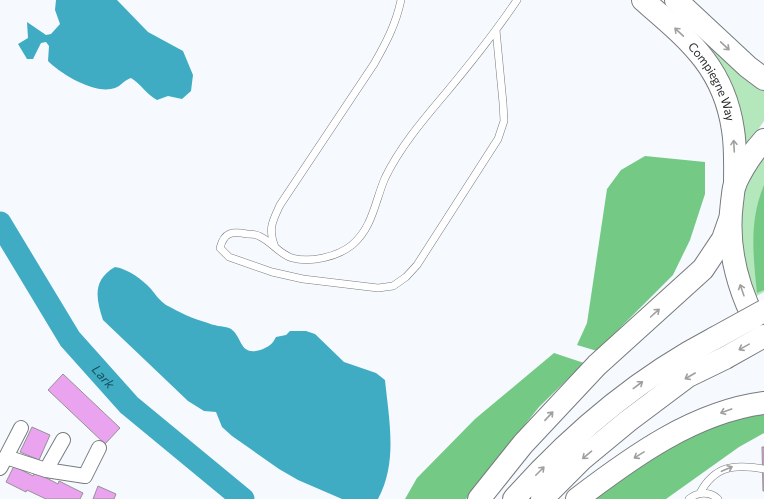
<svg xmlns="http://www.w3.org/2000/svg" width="764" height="499" font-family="Commissioner,sans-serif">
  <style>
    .green { fill: #b4e7bc }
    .forest { fill: #74c985 }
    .water { fill: #3facc3 }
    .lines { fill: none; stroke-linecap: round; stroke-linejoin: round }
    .river { stroke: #3facc3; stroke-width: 23 }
    .building { fill: #e9a3ef; stroke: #959195 }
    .service-casing { stroke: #777b7e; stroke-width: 8 }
    .minor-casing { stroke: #777b7e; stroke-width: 16 }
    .trunk-casing { stroke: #777b7e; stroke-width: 24 }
    .service { stroke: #fff; stroke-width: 7 }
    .minor { stroke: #fff; stroke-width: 14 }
    .trunk { stroke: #fff; stroke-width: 22 }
    .trunk-bridge-casing { stroke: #777b7e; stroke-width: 24; stroke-linecap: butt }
    .trunk-bridge { stroke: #fff; stroke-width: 22 }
    .oneway { stroke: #a0a0a1 }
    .labels { text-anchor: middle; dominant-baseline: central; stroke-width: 3; stroke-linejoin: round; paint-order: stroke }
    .street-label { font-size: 12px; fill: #2c2d2f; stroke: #f6fafe }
    .water-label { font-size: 13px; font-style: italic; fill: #15525f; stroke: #f6fafe }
  </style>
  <rect width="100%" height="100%" fill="#f6fafe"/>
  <path class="green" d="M696 31 764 85V121L742 152 726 74 717 59Z
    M764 144V292L753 298 746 283 737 205Z"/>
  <path class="forest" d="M645 156 705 162V194L690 240 673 275 597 351 577 345 587 323 607 189 621 170Z
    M764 185V290L757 293C753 254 749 221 764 185Z
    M554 353 584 363 539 407 466 499H405L417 478 475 419Z
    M764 409V433L739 447 666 499H587L648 456 716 422Z"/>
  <path class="water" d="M56 0H117L148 32 183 51 193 75 191 91 182 99 168 96 157 100C147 95 141 84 131 78 124 80 121 86 115 88 95 95 61 74 48 61L49 46 46 42 41 43 33 59H27L18 44 28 38 27 22 46 35 51 34 60 24 55 10Z
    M115 267C128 269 142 279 151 289 155 294 160 301 166 305 179 312 193 319 208 323 214 326 222 326 229 328 243 334 238 359 263 349 270 346 273 343 276 337L286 335 290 331H306L315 334 344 362 376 373 385 380C389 420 398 462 378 499H342L298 480 279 469 232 436 222 427 216 412 204 411 188 401 103 320C96 299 92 280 115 267Z"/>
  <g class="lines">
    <path class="river" id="s1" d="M0 223 70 339 129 405 243 499"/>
  </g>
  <path class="building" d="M63 374 120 428 105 444 48 390Z
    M32 427 50 435 39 460 20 452Z
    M762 447H764V491H763Z
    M14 466 33 476 35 472 58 484 59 481 83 493 80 499H46L27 490 26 492 6 482Z
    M98 486 116 494 114 499H93Z"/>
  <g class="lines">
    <g class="service-casing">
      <path id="service" d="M496 30 503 103 504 121 498 139 417 265 406 277 393 286 378 288 303 279 272 272 229 257 220 248C224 232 232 231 247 234 251 234 256 234 259 236 271 241 279 254 292 258 310 263 337 257 352 245 373 227 375 201 385 178 400 147 423 120 445 94 470 64 495 33 517 0
        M275 247C268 229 272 222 280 205L374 64C386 43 396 24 401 0
        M700 493C715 465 735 464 764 469
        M689 499C697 492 710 491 718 499"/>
    </g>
    <g class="minor-casing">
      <path id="minor" d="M6 457 21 428
        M0 468 6 457 46 470 85 476 99 448
        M46 470 63 440"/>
    </g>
    <g class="trunk-casing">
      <g id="trunk">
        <path id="s2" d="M643 0C688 39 724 67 733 130 736 148 735 167 735 185"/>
        <path d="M676 0 748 67 764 79"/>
        <path d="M762 334C739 294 726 248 732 202 733 196 733 189 735 184 742 169 753 152 764 140"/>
        <path d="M479 499 523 444 597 365 703 269 723 239 730 219"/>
        <path d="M514 499C571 435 638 378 715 338"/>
        <path d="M542 499 582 459 628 421 688 376 725 358"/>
        <path d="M577 499C632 457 694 412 764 403"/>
      </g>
    </g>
    <use href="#service" class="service"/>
    <use href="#minor" class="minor"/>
    <use href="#trunk" class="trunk"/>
    <g class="trunk-bridge-casing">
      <path id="trunk-bridge" d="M715 338 764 311
        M725 358 764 336"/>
    </g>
    <use href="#trunk-bridge" class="trunk-bridge"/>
  </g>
  <defs><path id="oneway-shaft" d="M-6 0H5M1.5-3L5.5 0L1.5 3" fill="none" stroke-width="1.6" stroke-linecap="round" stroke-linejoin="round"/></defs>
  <g class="oneway">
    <use href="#oneway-shaft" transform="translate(679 32) rotate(-137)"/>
    <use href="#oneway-shaft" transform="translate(725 46) rotate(43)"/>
    <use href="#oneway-shaft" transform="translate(734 146) rotate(-93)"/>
    <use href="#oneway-shaft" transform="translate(742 290) rotate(-109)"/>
    <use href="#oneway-shaft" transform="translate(655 313) rotate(-42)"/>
    <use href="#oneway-shaft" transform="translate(744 347) rotate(151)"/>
    <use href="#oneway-shaft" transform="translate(690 376) rotate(150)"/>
    <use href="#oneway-shaft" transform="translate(638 385) rotate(-37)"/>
    <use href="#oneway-shaft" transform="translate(726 411) rotate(160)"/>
    <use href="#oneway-shaft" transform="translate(549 416) rotate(-47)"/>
    <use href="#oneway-shaft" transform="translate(587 455) rotate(140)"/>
    <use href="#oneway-shaft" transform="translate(639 455) rotate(148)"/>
    <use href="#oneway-shaft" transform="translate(727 469) rotate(-23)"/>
    <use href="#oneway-shaft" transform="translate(540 471) rotate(-45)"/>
  </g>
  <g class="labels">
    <g class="street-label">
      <text stroke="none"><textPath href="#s2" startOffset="109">Compiegne Way</textPath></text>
    </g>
    <g class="water-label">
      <text stroke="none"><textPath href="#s1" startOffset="186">Lark</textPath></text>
    </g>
  </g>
</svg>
